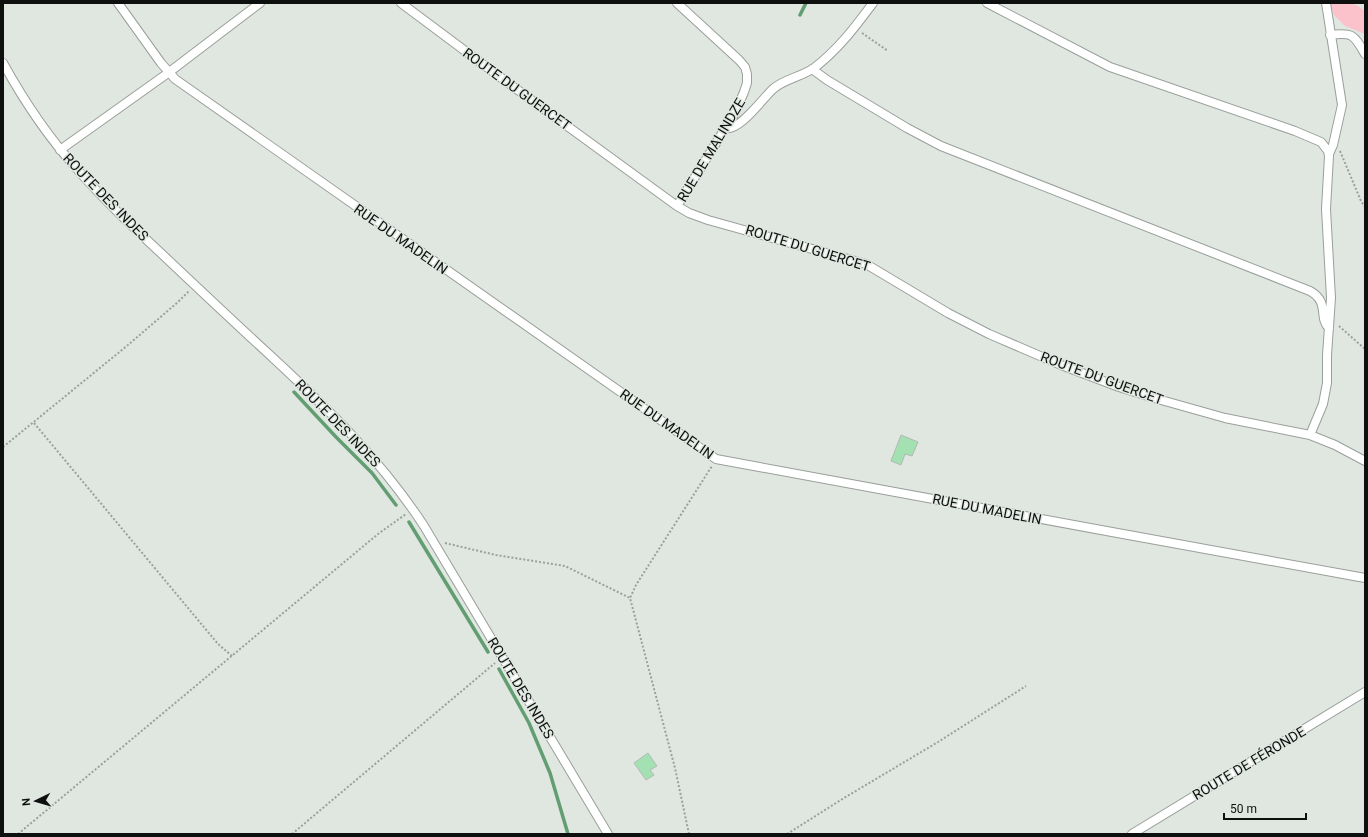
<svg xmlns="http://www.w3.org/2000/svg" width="1368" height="837" font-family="Roboto,sans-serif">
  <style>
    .green { fill: #fcc2cc }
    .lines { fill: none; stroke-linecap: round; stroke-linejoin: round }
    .stream { stroke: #629e72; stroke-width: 3.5 }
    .building { fill: #a3e1b2; stroke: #b2b9b3 }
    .minor-casing { stroke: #999f9a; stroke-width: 10 }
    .path { stroke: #9aa09b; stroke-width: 2; stroke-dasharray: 2 2; stroke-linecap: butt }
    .minor { stroke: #fff; stroke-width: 8 }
    .labels { text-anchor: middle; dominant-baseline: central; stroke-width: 3; stroke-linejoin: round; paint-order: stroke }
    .street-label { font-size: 14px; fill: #0d100e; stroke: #e0e7e1 }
  </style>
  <rect width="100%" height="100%" fill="#e0e7e1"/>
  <path class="green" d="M1330 3C1347 3 1352 0 1365 11V34L1345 26 1334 15Z"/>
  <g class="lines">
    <path class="stream" d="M800 15 806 3
      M294 392 336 437 372 473 396 505
      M409 522 488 652
      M499 669 529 723 550 773 568 834"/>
  </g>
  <path class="building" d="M901 435 918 442 912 456 905 454 901 465 891 461Z
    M648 753 657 766 650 770 654 775 646 780 634 763Z"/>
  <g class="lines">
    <g class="minor-casing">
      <path id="minor" d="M118 3 161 63 175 79 716 459 1112 532 1365 578
        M401 3 500 77 677 206 689 213 708 220 866 264 948 313 989 334 1061 365 1119 387 1154 398 1225 418 1310 435 1335 445 1365 461
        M677 3 739 60 745 67 747 74V83L744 92 736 111 677 206
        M987 3 1110 67 1295 131 1321 142 1328 151 1329 156 1326 209 1331 298 1327 355V383L1323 404 1310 435
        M1326 3 1342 105 1333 145 1329 154
        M1330 35C1353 32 1354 35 1365 54
        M3 63C24 101 48 137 77 169 104 200 134 228 164 256 200 290 236 324 272 357 329 410 381 460 424 526L608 834
        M812 69 827 80 907 128 941 146 1310 291C1330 302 1318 318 1329 328
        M725 128C739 132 763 98 773 89 784 79 801 77 814 68 838 50 855 27 873 3
        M60 150 168 73 260 3
        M1132 834 1365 692"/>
    </g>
    <path class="path" d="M862 33 888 51
      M1340 151 1361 201 1365 207
      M1339 326 1365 349
      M34 423 218 644 232 656
      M3 447 128 345 178 302 189 291
      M445 543 496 555 565 566 630 598
      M18 834 378 534 406 514
      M292 834 495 663
      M689 834 675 768 630 598 636 585 712 466
      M787 834 844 798 938 742 1026 686"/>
    <use href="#minor" class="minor"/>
  </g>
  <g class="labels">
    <g class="street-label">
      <text transform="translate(517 89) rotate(36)">ROUTE DU GUERCET</text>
      <text transform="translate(711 150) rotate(-59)">RUE DE MALINDZE</text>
      <text transform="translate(106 197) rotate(46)">ROUTE DES INDES</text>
      <text transform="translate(401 239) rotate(35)">RUE DU MADELIN</text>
      <text transform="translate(808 248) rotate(17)">ROUTE DU GUERCET</text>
      <text transform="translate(1102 378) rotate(20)">ROUTE DU GUERCET</text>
      <text transform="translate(338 423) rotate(46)">ROUTE DES INDES</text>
      <text transform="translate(667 424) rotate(35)">RUE DU MADELIN</text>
      <text transform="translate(987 509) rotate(11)">RUE DU MADELIN</text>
      <text transform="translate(521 688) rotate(59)">ROUTE DES INDES</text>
      <text transform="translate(1249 763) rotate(-31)">ROUTE DE FÉRONDE</text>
    </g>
  </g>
  <rect width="1368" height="837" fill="none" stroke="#0d100e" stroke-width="8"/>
  <g transform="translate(36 801) rotate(265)" stroke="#e0e7e1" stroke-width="3" paint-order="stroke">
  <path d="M0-3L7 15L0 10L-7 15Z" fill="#0d100e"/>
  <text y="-6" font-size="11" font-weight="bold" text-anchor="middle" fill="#0d100e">N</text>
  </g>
  <path d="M1224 813v6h82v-6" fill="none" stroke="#0d100e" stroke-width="2"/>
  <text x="1230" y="813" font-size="12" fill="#0d100e" stroke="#e0e7e1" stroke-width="3" paint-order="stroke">50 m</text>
</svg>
